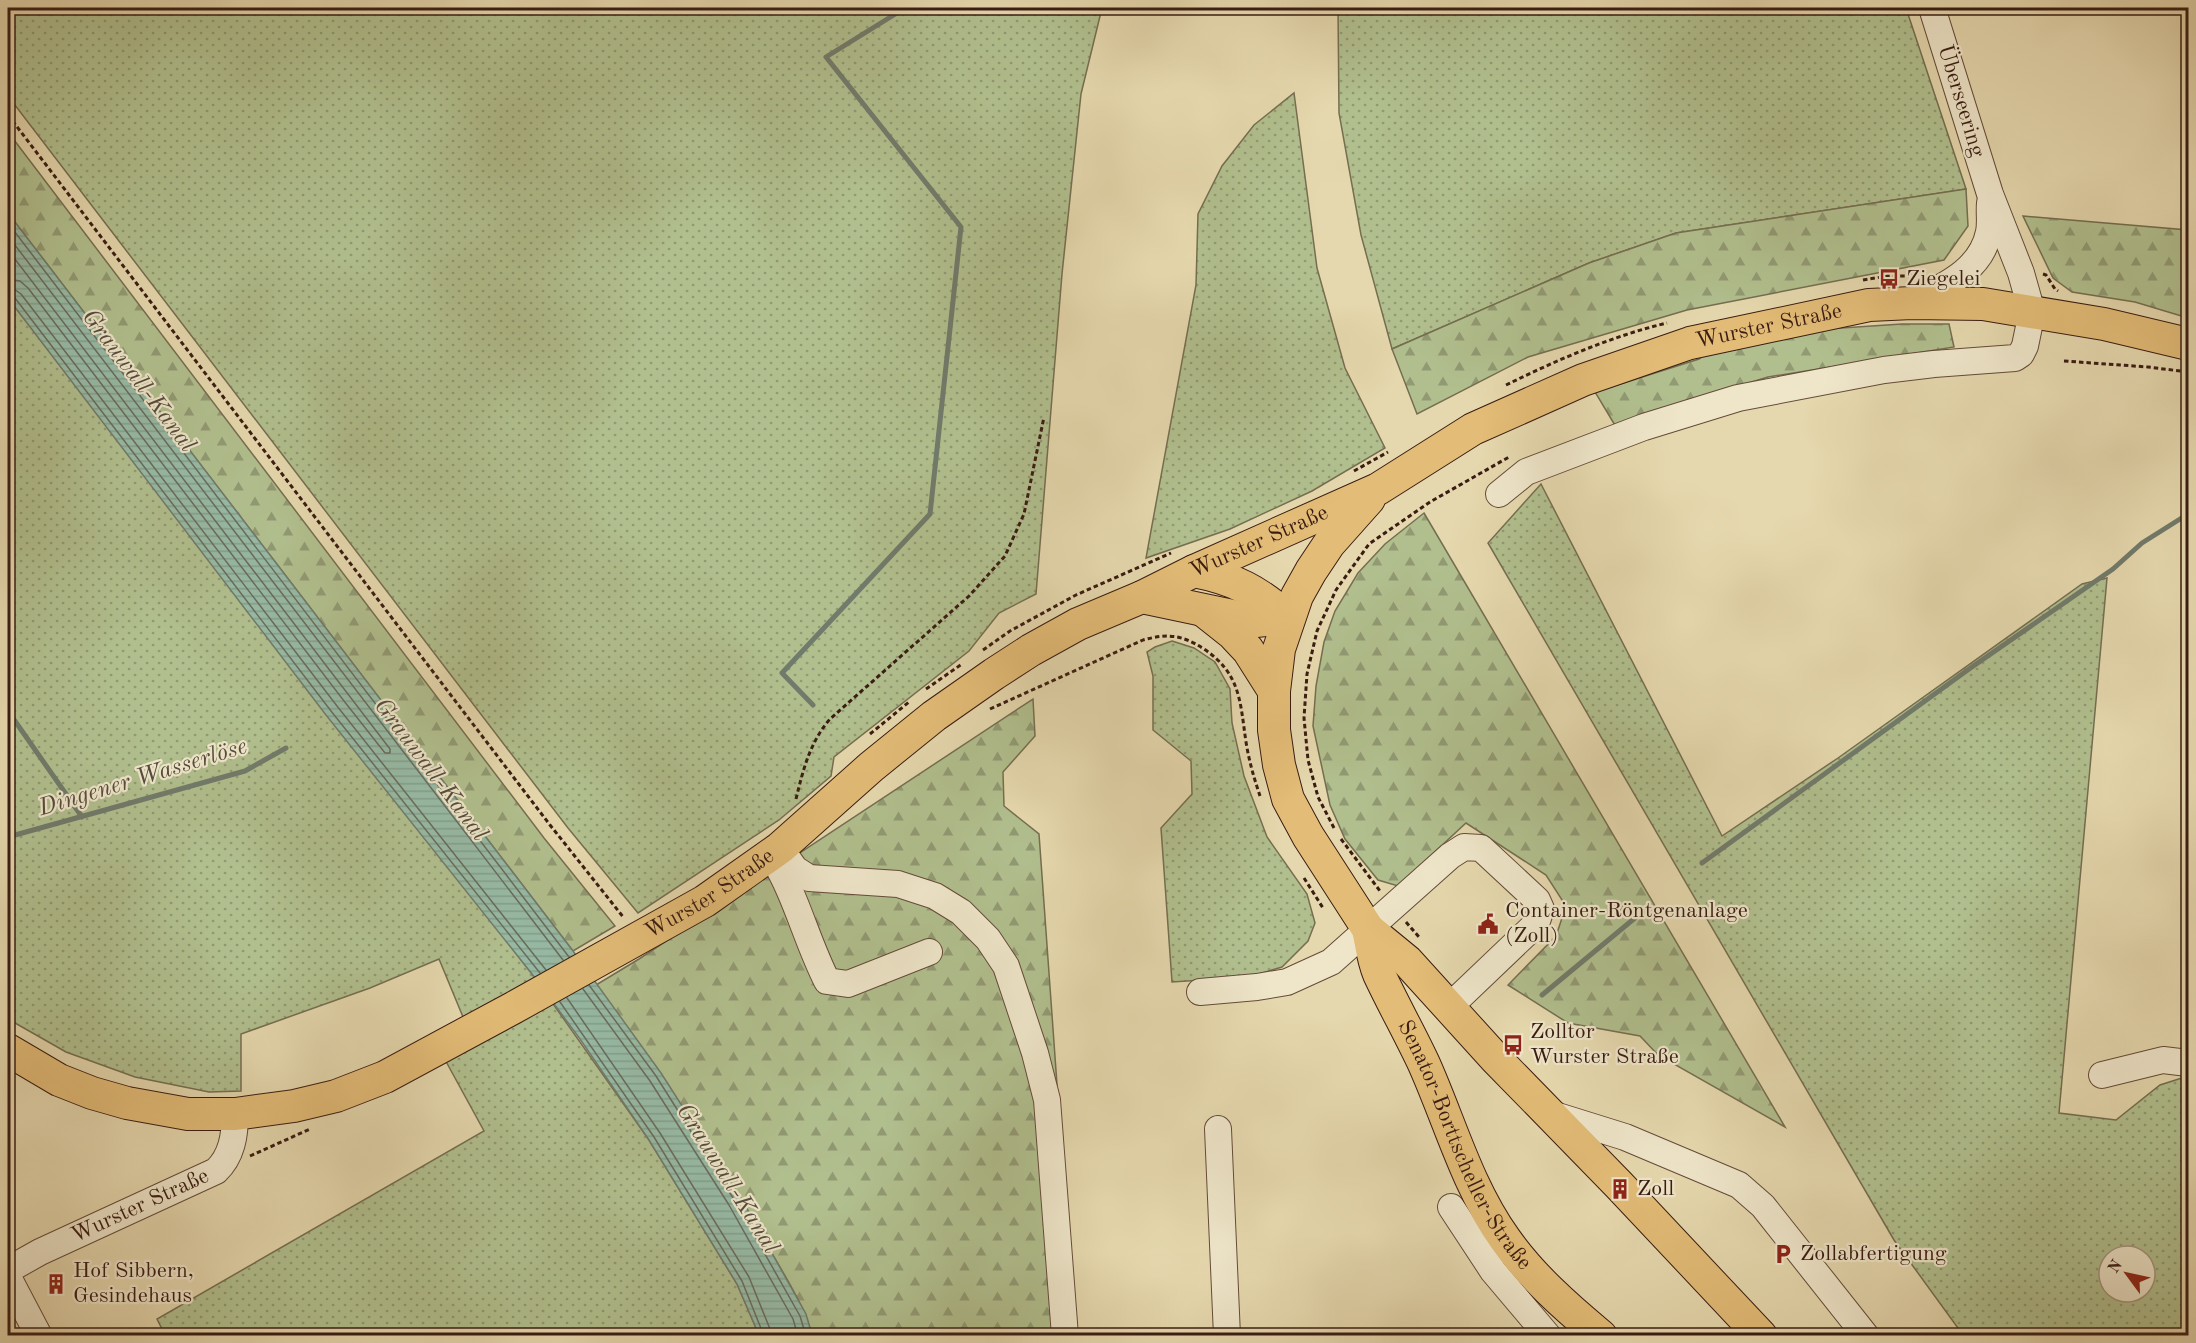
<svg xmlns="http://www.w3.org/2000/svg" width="2196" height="1343" font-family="'Old Standard TT',serif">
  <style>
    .grass { fill: url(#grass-dots); stroke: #756e50; stroke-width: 1.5; fill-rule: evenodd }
    .forest { fill: url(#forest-firs); stroke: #756e50; stroke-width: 1.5 }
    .water { fill: url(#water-rules); stroke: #717b6b; stroke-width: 1.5 }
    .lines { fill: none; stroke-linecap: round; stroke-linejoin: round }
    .shore { stroke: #686c5c; stroke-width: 1.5 }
    .stream { stroke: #717b6b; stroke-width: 5 }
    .minor-casing { stroke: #644b39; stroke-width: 28 }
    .major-casing { stroke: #391c12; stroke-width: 34 }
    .path { stroke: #391c12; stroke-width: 3; stroke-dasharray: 4.5 3; stroke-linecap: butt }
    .minor { stroke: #efe6ca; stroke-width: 26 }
    .major { stroke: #e3bc77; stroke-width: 32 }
    .labels { text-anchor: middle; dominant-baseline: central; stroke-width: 4.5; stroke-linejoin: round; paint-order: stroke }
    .street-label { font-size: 22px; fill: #391c12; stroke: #efe6ca }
    .poi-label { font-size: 22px; fill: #391c12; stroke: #efe6ca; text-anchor: start }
    .water-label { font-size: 24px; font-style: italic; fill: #554c3e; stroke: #efe6ca }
  </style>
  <defs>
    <pattern id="grass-dots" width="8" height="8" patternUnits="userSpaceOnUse" patternTransform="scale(1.5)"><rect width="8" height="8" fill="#b1bf8e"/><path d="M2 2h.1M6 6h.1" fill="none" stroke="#919a73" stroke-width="1.8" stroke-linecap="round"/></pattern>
    <pattern id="forest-firs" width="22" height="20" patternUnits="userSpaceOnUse" patternTransform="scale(1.5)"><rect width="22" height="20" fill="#b1bf8e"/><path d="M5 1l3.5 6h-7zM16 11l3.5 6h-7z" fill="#919a73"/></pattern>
    <pattern id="water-rules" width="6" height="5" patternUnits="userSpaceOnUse" patternTransform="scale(1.5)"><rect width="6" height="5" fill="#97bba6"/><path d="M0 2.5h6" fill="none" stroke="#83a08e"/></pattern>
  </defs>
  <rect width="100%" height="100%" fill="#e6d8ae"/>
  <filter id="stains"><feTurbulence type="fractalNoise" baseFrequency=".00333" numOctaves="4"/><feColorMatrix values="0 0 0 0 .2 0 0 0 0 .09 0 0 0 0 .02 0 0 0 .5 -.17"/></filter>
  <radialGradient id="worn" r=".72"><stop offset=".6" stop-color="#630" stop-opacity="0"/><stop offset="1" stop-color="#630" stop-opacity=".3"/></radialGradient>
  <path class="grass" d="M8 8H1102L1081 94 1062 274 1036 594 999 613 969 651 834 757 831 776 779 820 638 913 568 828 8 96Z
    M1338 8H1906L1966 189 1676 233 1589 263 1392 349 1361 235 1339 113Z
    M1294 93 1317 268 1345 368 1385 448 1312 491 1230 529 1146 558 1196 285 1198 214 1222 166 1254 125Z
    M8 298 532 974 649 1140 737 1284 759 1335H165L157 1319 484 1131 431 1034 463 1017 439 959 370 988 241 1034V1091L209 1092 135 1077 66 1052 8 1019Z
    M1541 484 1722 836 1838 758 2082 584 2107 578 2059 1113 2116 1120 2160 1085 2188 1076V1335H1963L1894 1240 1488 543ZM2109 1256H2145V1292H2109Z
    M1172 641 1194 648 1215 662 1230 689 1232 723 1244 776 1267 837 1307 894 1315 923 1308 941 1282 967 1249 977 1172 982 1161 828 1192 794 1191 761 1153 730V676L1147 652 1155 647Z"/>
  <path class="forest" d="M8 132 544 838 615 926 573 951 8 213Z
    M1966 189 1968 226 1944 260 1687 310 1528 357 1417 414 1392 349 1589 263 1676 233Z
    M2023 216 2188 230V318L2135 302 2072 292 2053 278Z
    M1902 324H1949L1954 347 1768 377 1702 397 1616 427 1595 392 1699 359 1711 350 1796 331Z
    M1424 513 1785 1127 1658 1055 1640 1036 1568 1023 1508 985 1556 936 1566 906 1546 875 1466 823 1398 886 1378 880 1345 839 1330 805 1313 726 1316 686 1324 642 1335 611 1358 573 1385 544Z
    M1033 699 1035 736 1003 772 1004 806 1039 834 1075 1335H812C803 1302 782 1272 765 1241 715 1152 657 1068 596 985L639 959Z"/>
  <path class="water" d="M8 213 573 951 661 1073 741 1198 806 1314 812 1335H759L737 1284 649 1140 580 1039 532 974 326 715 8 298Z"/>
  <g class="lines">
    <path class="shore" d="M8 223 569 957
      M8 236 563 960
      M8 250 390 749V753H385L344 701 28 288 20 281 8 279
      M8 288 14 289 21 294 337 706 546 970
      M8 295 15 298 331 711 540 973
      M589 985 656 1076 735 1201 800 1316 806 1336
      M583 989 650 1081 729 1205 793 1319 798 1336
      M567 998 660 1133 749 1277 770 1329 771 1336
      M560 1002 654 1137 742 1281 764 1336"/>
    <path class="stream" d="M813 705 782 673 930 514 961 227 826 57 905 8
      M8 711 82 817
      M8 837 245 771 286 748
      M1702 863 1969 669 2113 569 2142 543 2188 514
      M1542 995 1647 908"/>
    <g class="minor-casing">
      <g id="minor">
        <path d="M1912 303C1944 286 1981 271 1989 232 1991 223 1989 213 1990 203"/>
        <path d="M1499 494 1526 472 1644 427 1738 398 1884 370 1934 364 2015 358 2021 354 2025 346 2032 312 2021 273 1990 194 1932 8"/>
        <path d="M780 848 795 869 809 878 898 884 935 896 961 912 988 939 1006 966 1035 1053 1047 1100 1065 1336"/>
        <path d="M771 855C796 894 806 940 827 981L848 984 929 952"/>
        <path d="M1200 992 1257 987 1287 982 1331 962 1450 856 1464 847 1481 848 1537 900 1541 909 1536 924 1448 1008"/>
        <path d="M2102 1075 2163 1060 2188 1063"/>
        <path d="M1548 1113 1625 1137 1739 1185 1763 1206 1866 1336"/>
        <path d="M1218 1129 1227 1336"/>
        <path d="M1451 1207 1493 1271 1548 1336"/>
        <path id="s1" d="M8 1270 40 1252 216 1171C232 1156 235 1135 235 1114"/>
        <path d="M8 1277 39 1336"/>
      </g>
    </g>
    <g class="major-casing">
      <g id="major">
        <path d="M1369 499 1329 544 1311 571 1297 596 1279 649 1274 691V730L1279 765 1288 799 1308 836 1368 929 1407 961 1495 1058 1619 1185 1761 1336"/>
        <path d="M1194 571C1235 579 1258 591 1288 618"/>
        <path d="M1142 597 1256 621 1288 618"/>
        <path d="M1204 611 1233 634 1248 650 1274 691"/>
        <path id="s2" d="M1368 929C1371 943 1373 960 1379 974 1393 1004 1410 1034 1424 1064 1450 1122 1467 1186 1505 1239 1531 1276 1566 1307 1601 1336"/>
        <path id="s3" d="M8 1050 59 1080 92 1093 127 1103 188 1114H235L294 1106 336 1096 385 1077 513 1008 705 901 780 848 871 767 934 716 994 674 1031 650 1078 624 1142 597 1194 571 1378 489 1473 429 1583 380 1690 343 1869 305 1912 303 1983 304 2104 324 2188 344"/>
      </g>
    </g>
    <path class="path" d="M8 115 550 825 624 918
      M2043 274 2046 275 2055 289 2058 291
      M1863 280 1888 276H1916
      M2064 361 2148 367 2188 372
      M1506 385C1557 360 1612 336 1667 323
      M1354 471 1388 452
      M983 650 1010 631 1076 595 1171 553
      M926 689 962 664
      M990 709 1143 640C1169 633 1182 635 1204 649 1241 674 1240 702 1246 742 1249 761 1254 778 1260 796
      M870 734 909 702
      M796 799C803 770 810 742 830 719L969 596 1005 556 1024 514 1044 417
      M1334 828 1318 797 1308 760 1304 718 1307 674 1317 631 1336 590 1369 544 1430 502 1509 457
      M1341 839 1380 891
      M1304 878 1323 908
      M1406 922 1419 937
      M250 1156 310 1129"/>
    <use href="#minor" class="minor"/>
    <use href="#major" class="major"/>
  </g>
  <defs>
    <g id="bus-bare" transform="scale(1.62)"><path d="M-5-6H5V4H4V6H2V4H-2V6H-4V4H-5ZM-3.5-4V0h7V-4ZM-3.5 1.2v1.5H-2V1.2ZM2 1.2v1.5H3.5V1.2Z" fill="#8f2418" stroke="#efe6ca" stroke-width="2.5" paint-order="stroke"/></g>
    <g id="civic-bare" transform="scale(1.62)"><path d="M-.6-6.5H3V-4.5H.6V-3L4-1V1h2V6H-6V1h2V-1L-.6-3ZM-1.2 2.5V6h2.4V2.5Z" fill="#8f2418" stroke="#efe6ca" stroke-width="2.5" paint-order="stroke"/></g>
    <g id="building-bare" transform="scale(1.62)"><path d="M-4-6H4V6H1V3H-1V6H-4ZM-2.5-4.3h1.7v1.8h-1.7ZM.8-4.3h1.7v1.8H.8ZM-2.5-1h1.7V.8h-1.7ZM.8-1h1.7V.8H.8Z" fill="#8f2418" stroke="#efe6ca" stroke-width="2.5" paint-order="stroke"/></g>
    <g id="parking-bare" transform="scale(1.62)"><path d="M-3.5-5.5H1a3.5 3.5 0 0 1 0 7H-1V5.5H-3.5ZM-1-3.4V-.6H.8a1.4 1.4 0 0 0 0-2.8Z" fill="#8f2418" stroke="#efe6ca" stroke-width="2.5" paint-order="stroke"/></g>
  </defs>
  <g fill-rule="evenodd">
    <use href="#bus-bare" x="1889" y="279"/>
    <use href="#civic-bare" x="1488" y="924"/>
    <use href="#bus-bare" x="1513" y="1045"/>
    <use href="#building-bare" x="1620" y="1189"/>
    <use href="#parking-bare" x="1783" y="1254"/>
    <use href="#building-bare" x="56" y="1284"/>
  </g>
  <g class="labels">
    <g class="street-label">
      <text transform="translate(1961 101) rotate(73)">Überseering</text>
      <text stroke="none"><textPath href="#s3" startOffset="1982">Wurster Straße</textPath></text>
      <text stroke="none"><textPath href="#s3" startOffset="1425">Wurster Straße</textPath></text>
      <text stroke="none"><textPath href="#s3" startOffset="768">Wurster Straße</textPath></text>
      <text stroke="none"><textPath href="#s2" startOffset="238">Senator-Borttscheller-Straße</textPath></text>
      <text stroke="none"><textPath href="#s1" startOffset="147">Wurster Straße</textPath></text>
    </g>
    <g class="poi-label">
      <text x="1906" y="279">Ziegelei</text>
      <text x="1505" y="911">Container-Röntgenanlage<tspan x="1505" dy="25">(Zoll)</tspan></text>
      <text x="1530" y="1032">Zolltor<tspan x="1530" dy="25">Wurster Straße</tspan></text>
      <text x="1637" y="1189">Zoll</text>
      <text x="1800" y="1254">Zollabfertigung</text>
      <text x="73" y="1271">Hof Sibbern,<tspan x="73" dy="25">Gesindehaus</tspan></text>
    </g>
    <g class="water-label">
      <text transform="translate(138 381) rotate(53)">Grauwall-Kanal</text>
      <text transform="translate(430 770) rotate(53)">Grauwall-Kanal</text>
      <text transform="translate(143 778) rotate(-17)">Dingener Wasserlöse</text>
      <text transform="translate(727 1179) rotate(58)">Grauwall-Kanal</text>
    </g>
  </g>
  <rect width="2196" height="1343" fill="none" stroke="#e6d8ae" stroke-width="30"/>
  <rect x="9" y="9" width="2178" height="1325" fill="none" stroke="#391c12" stroke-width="3"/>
  <rect x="15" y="15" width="2166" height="1313" fill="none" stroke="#391c12" stroke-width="1.5"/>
  <g transform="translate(2127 1274) rotate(303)"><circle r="28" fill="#efe6ca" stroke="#a69580" stroke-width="1.5"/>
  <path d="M0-4.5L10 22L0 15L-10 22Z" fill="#8f2418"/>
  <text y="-9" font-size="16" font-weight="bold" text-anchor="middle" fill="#391c12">N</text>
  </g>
  <rect width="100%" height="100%" filter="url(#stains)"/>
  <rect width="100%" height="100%" fill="url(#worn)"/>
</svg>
